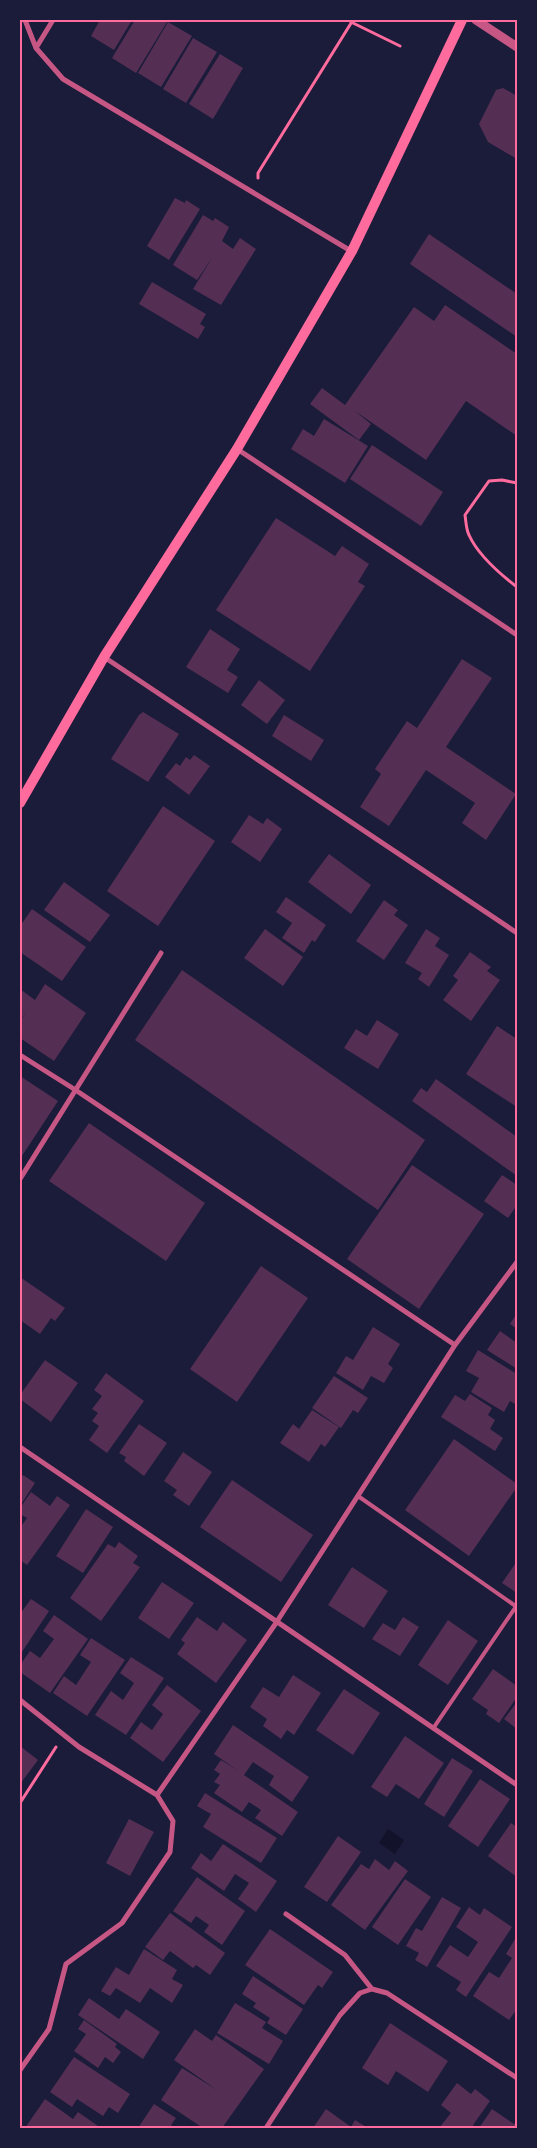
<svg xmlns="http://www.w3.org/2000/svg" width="537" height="2148" font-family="'PT Sans Narrow',sans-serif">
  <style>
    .water { fill: #12122b }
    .building { fill: #542f53 }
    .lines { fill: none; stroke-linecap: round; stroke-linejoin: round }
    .path { stroke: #ff6b9d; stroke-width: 3 }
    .service { stroke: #c65784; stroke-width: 4 }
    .minor { stroke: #c65784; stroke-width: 5 }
    .tertiary { stroke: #c65784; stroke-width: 9 }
    .secondary { stroke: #ff6b9d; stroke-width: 10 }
    .neatline { fill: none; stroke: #ff6b9d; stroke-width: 2 }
  </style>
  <rect width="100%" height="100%" fill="#1b1b3a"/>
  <path class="water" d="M388 1829 404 1840 395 1854 379 1843Z"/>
  <path class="building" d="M100 20H132L114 50 91 36Z
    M135 20 167 22 136 73 112 58Z
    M168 22 192 36 161 87 138 73Z
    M193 38 217 52 186 103 163 89Z
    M220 54 243 68 213 119 189 104Z
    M503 88 517 96V159L488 142 479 124 496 90Z
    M175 198 185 203 186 200 200 209 169 260 147 246Z
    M203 215 213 221 215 218 229 227 222 241 233 249 240 238 256 249 221 305 193 289 212 258 197 280 173 265Z
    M429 234 517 294V337L410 264Z
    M152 282 206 314 200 324 205 327 198 339 139 304Z
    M445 305 517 354V436L466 401 426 460 355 411 371 424 359 440 310 404 322 388 345 405 414 307 434 321Z
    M324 419 368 446 345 483 291 449 303 429 314 436Z
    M372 445 443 492 421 526 350 479Z
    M276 518 335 556 342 546 369 564 358 582 365 586 310 671 216 610Z
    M210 629 240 649 227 670 238 677 228 693 186 667Z
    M462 659 492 678 446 747 516 794 486 840 462 823 475 803 426 770 389 826 360 807 381 774 375 769 407 721 417 728Z
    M259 680 285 700 267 724 241 705Z
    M143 712 179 734 148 782 111 759 139 715Z
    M284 715 324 740 311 761 272 736Z
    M194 755 210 766 189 795 165 777 176 763 180 766 186 757 190 760Z
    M163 806 215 841 158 926 107 891Z
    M249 815 263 824 267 818 282 829 260 862 231 842Z
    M329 854 371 885 351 914 308 882Z
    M64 882 110 915 90 942 44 910Z
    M286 897 326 925 315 942 312 940 304 953 282 938 292 923 276 912Z
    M384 900 398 910 394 915 408 925 384 960 356 941Z
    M32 909 86 947 62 981 20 952V926Z
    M265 929 303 957 283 986 244 958Z
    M426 929 440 938 435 946 449 955 429 987 418 979 422 973 405 963Z
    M470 952 491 967 487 971 500 980 471 1021 443 1000 458 980 453 976Z
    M182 970 425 1140 378 1210 135 1040Z
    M45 984 86 1013 54 1061 20 1038V1021L26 1013 20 1020V989L35 1000Z
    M377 1020 399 1034 378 1069 344 1048 356 1029 367 1036Z
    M497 1026 517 1039V1107L466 1074Z
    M20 1076 58 1101 20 1159Z
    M436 1079 517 1137V1176L412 1101 421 1088 427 1092Z
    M89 1123 205 1203 166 1261 49 1181Z
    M412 1165 484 1214 419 1309 347 1259Z
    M502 1175 517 1185V1205L508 1218 484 1201Z
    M261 1266 308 1298 237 1402 190 1369Z
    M20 1277 65 1308 55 1321 51 1318 40 1334 20 1320Z
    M517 1313V1329L510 1324Z
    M373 1327 400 1344 388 1364 393 1368 384 1383 371 1376 363 1390 336 1373 346 1356 353 1360Z
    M500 1331 517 1343V1369L487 1350Z
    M478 1350 517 1374V1405L510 1401 504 1412 471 1392 479 1378 466 1371Z
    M45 1360 78 1383 51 1422 20 1399V1395Z
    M106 1373 144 1401 107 1453 89 1440 99 1426 92 1421 98 1413 92 1409 102 1396 94 1390Z
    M334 1376 368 1398 358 1413 353 1410 341 1428 312 1408Z
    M470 1394 492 1408 488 1415 495 1420 490 1429 503 1438 495 1451 441 1417 455 1395 465 1401Z
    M312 1410 339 1427 325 1447 321 1444 309 1462 280 1443 293 1424 299 1429Z
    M139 1424 167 1443 144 1476 124 1461 126 1457 119 1453Z
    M454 1439 517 1484V1487L469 1556 405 1510Z
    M183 1452 212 1472 189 1506 173 1495 177 1490 164 1481Z
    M23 1475 35 1483 20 1506V1479Z
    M232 1480 313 1535 281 1582 200 1527Z
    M31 1492 50 1506 57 1496 70 1505 27 1565 20 1560V1528L27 1518 20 1514V1508Z
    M86 1509 113 1527 83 1573 56 1556Z
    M119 1542 138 1556 133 1563 140 1567 101 1621 70 1598 108 1544 115 1548Z
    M517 1561V1593L502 1583Z
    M352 1567 388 1591 364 1628 328 1605Z
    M162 1582 194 1603 169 1639 138 1618Z
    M31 1599 49 1611 20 1655V1614Z
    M54 1615 88 1639 50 1693 20 1672V1665L30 1651 40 1658 54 1639 43 1631Z
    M197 1617 217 1631 223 1622 247 1640 216 1683 177 1654 185 1643 181 1640Z
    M403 1617 419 1627 400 1656 372 1639 383 1623 395 1630Z
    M448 1620 478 1641 448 1685 418 1665Z
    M91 1638 125 1660 87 1716 53 1693 64 1676 76 1685 91 1662 80 1655Z
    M131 1657 164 1678 126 1735 95 1715 111 1691 123 1700 134 1683 120 1673Z
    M493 1669 517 1686V1697L499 1723 486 1714 488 1710 472 1699Z
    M293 1675 321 1693 294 1735 287 1730 281 1739 263 1726 267 1719 250 1707 263 1687 279 1697Z
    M167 1685 201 1711 163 1762 130 1738 141 1722 152 1730 163 1714 152 1705Z
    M344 1689 380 1713 353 1755 316 1730Z
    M517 1702V1729L504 1719Z
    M233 1725 309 1777 292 1802 269 1785 274 1776 253 1762 244 1775 298 1812 282 1836 255 1818 261 1810 249 1802 242 1812 214 1793 220 1785 214 1782 220 1774 214 1770 221 1760 237 1770 214 1754Z
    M405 1736 444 1763 419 1799 396 1784 387 1797 371 1787Z
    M20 1746 38 1760 20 1784Z
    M452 1758 473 1771 444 1817 424 1804Z
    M480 1779 510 1799 478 1847 448 1826Z
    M205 1793 277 1838 261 1863 203 1827 211 1814 197 1806Z
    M129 1819 154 1832 130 1876 106 1863Z
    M511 1823 517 1827V1877L488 1856Z
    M338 1836 361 1852 327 1902 304 1887Z
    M223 1844 277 1881 256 1912 238 1899 249 1883 235 1874 224 1891 191 1868 201 1853 211 1861Z
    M375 1859 389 1870 395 1861 408 1871 365 1930 331 1905 361 1864 369 1869Z
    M197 1877 245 1911 222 1945 204 1932 209 1925 196 1916 191 1923 173 1911Z
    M405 1879 431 1897 398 1945 372 1927Z
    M442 1897 461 1908 427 1967 415 1960 419 1953 406 1946 416 1928 422 1931Z
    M469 1907 480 1915 484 1908 512 1927 466 1997 456 1990 461 1982 436 1966 450 1945 468 1957 478 1942 456 1927Z
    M170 1913 225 1953 210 1975 196 1965 193 1968 170 1951 163 1960 145 1947Z
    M270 1929 333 1972 322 1988 318 1985 304 2005 245 1965Z
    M515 1939 517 1940V2009L509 2020 473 1996 489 1972 499 1978 512 1958 506 1954Z
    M144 1949 177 1970 172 1979 183 1985 172 2003 150 1988 140 2003 116 1988 110 1996 101 1991 116 1967 129 1975Z
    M253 1976 303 2009 286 2035 267 2023 270 2018 253 2007 256 2003 242 1994Z
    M89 1998 119 2019 126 2009 160 2032 143 2059 78 2015Z
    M235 2003 266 2022 262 2028 283 2041 269 2064 217 2033Z
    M84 2020 117 2044 115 2047 121 2052 113 2063 105 2057 98 2068 74 2051 86 2034 78 2029Z
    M390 2023 448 2061 428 2092 396 2071 388 2085 362 2068Z
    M195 2029 212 2041 216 2035 264 2069 222 2128H203L161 2100 182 2068 217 2090 174 2060Z
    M74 2057 130 2094 118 2113 109 2107 103 2116 77 2099 72 2107 50 2092Z
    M457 2083 471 2094 475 2089 490 2101 473 2125 477 2128H439L451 2113 441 2105Z
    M45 2099 73 2119 78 2112 101 2128H25Z
    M154 2104 176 2118 171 2125 176 2128H138Z
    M326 2109 351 2127 355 2120 368 2128H313Z
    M492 2109 514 2124 517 2120V2128H479Z"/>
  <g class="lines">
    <path class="path" d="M351 22 400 46
      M258 178V173L353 20
      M517 483 502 480 489 481 465 515C466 521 466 529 469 535 478 555 500 574 517 587
      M20 1803 56 1747"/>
    <path class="service" d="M358 1496 517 1607
      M434 1727 517 1605"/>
    <path class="minor" d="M25 20 36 48 63 79 351 251
      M36 48 53 20
      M237 449 517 635
      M104 657 517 933
      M20 1055 74 1089 455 1345
      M20 1179 161 953
      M20 1447 517 1785
      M20 1700 79 1747 157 1795 173 1821 170 1852 122 1923 66 1964 49 2029 20 2070
      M157 1795 276 1623 455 1345 517 1262
      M286 1914 345 1955 372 1989 387 1993 517 2078
      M266 2128 340 2015 360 1993 372 1989"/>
    <path class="tertiary" d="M476 20 517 47"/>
    <path class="secondary" d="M20 803 104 657 237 449 352 251 462 20"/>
  </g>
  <rect width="537" height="2148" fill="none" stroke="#1b1b3a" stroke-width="42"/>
  <rect x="21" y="21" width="495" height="2106" class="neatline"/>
</svg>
